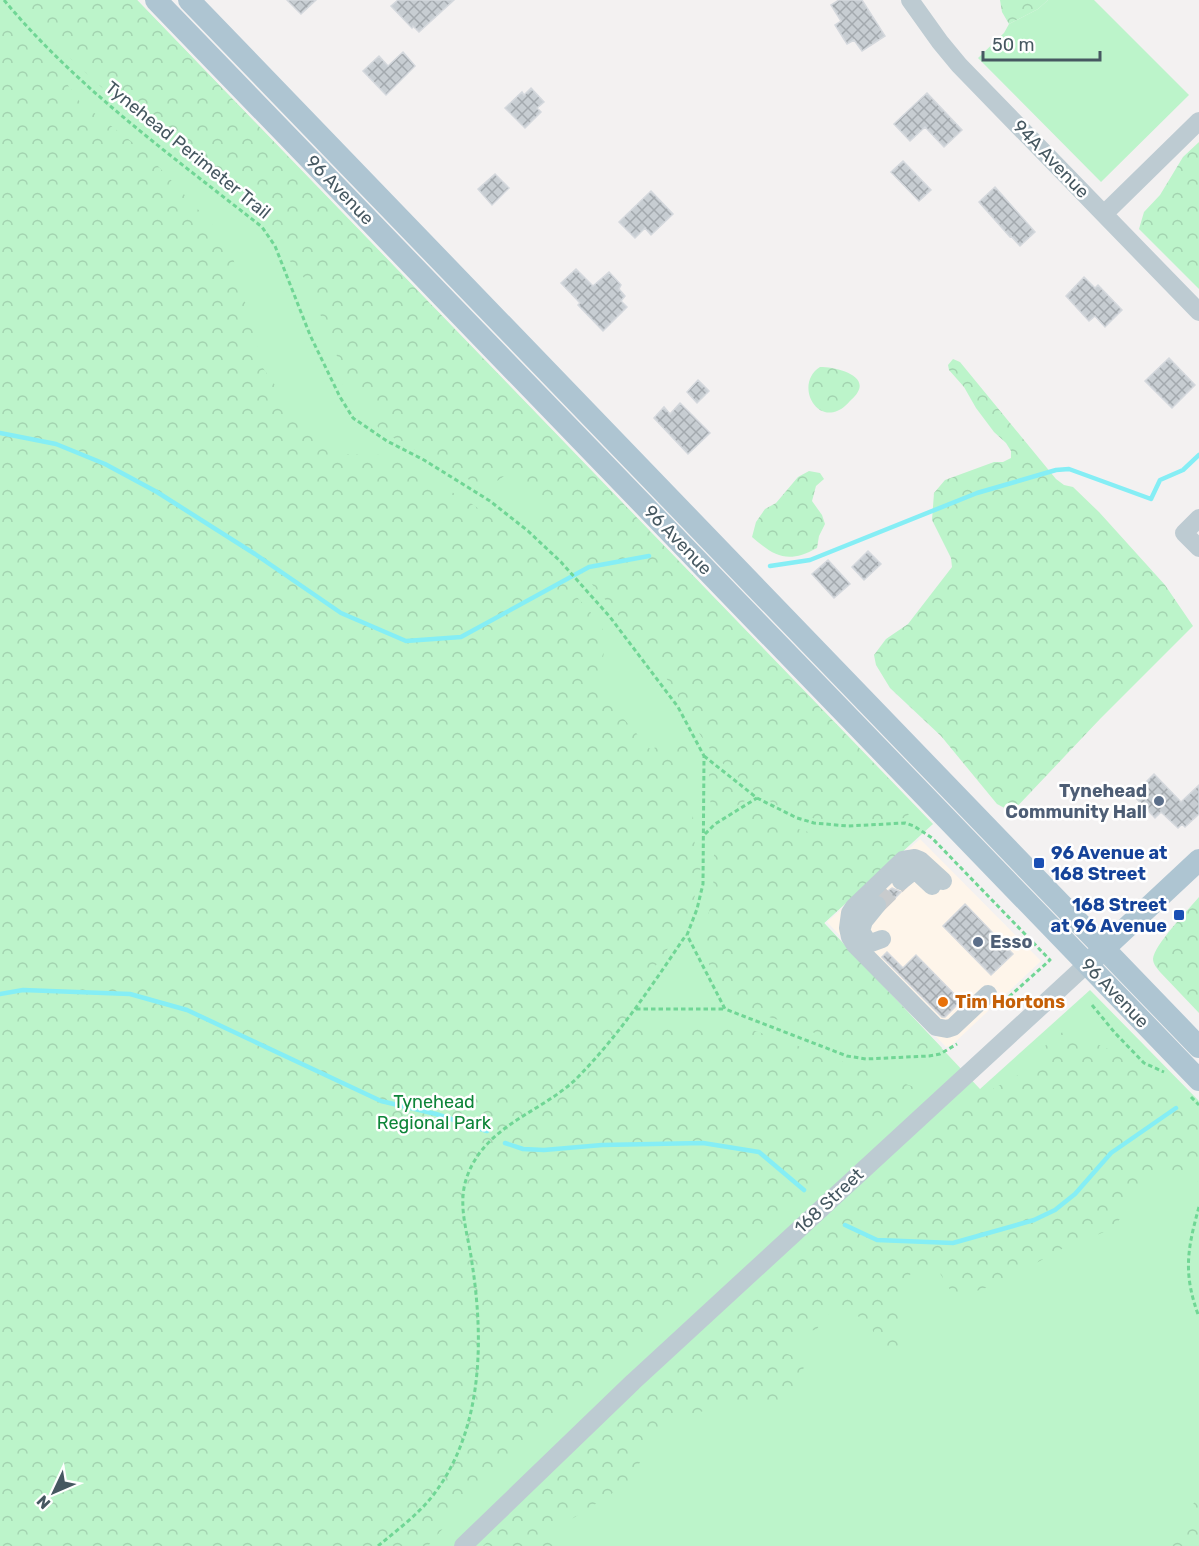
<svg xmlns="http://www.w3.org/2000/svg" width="1199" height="1546" font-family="Rubik,sans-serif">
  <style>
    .commercial { fill: #fef5ea }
    .green { fill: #bcf4ca }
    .forest { fill: url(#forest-crowns) }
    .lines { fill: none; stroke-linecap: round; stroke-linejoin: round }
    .stream { stroke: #85eef5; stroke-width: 4.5 }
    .building { fill: url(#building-cross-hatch); stroke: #d4d8dd; stroke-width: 1.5 }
    .minor-tunnel { stroke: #c8cbcd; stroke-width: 18; stroke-dasharray: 18 9; stroke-linecap: butt }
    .path { stroke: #70d695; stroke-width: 3; stroke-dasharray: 4.5 3; stroke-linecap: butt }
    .minor { stroke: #bdcbd2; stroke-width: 18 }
    .major { stroke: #aec5d2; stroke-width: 22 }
    .service-dot { fill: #5c6f8a; stroke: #fff; stroke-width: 2 }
    .transit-dot { fill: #1a4fb4; stroke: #fff; stroke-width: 2 }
    .food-dot { fill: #e8710a; stroke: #fff; stroke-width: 2 }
    .labels { text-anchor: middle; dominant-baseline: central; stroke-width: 5; stroke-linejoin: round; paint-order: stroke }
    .street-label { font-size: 18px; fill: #465861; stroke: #fff }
    .service-label { font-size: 18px; font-weight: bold; fill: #4e5e75; stroke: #fff; text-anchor: end }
    .transit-label { font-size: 18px; font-weight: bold; fill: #164399; stroke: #fff; text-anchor: start }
    .food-label { font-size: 18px; font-weight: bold; fill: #c56008; stroke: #fff; text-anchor: start }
    .park-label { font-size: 18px; fill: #0e8539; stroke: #fff }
  </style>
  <defs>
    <pattern id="forest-crowns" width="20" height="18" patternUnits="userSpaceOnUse" patternTransform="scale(1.5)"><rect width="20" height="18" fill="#bcf4ca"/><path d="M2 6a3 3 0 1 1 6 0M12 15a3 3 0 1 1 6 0" fill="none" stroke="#a3d3b0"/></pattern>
    <pattern id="building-cross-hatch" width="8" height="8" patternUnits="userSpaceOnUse" patternTransform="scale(1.5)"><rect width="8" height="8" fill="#c7cdd2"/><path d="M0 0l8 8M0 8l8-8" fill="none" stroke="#a3a9ae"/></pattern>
  </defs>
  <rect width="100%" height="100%" fill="#f3f1f1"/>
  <path class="commercial" d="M920 839 1041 961 952 1045 946 1047 827 922Z"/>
  <path class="green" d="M0 0H137L933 824 824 923 980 1089 1090 990 1199 1101V1546H0Z
    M1048 0H1094L1189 95 1101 182 978 58 1004 33 1009 24 1038 9Z"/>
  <path class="forest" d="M14 0H137L916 807 905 818C837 825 793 827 739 778 730 770 720 762 713 753 694 729 682 700 664 675 627 623 583 571 537 526L542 505 507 474 486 489 381 431C373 421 376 420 373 409 369 395 356 390 344 388L339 375 341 363 333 349 308 281 295 270 273 230 110 95 57 46Z
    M1000 0H1048L1038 9 1009 24 1002 12Z
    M0 13 60 74 80 102 145 152 229 243 263 368 310 435 344 454 388 455 469 502 504 526 543 559 601 624 606 642 597 688 650 749 683 740 689 753 695 848 701 852C700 861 701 871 699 880 690 928 655 965 628 1003L644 1024 694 1022 744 1027 917 1088 479 1486 428 1546H0Z
    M1199 142V289L1139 229 1144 212 1160 195 1183 157Z
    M953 359 960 362 1056 479 1064 485 1073 487 1099 512 1165 585 1193 626 1100 719 1012 812 997 804 941 736 890 688 876 665 874 655 886 639 908 624 952 567 951 558 932 520 934 493 945 480 994 462H1003L1011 458V451L1006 443 994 432 976 408 964 387 949 370 948 365Z
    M820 367C838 367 877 377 851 400 847 404 843 409 837 411 813 421 796 382 820 367Z
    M809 471 820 473 824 479 816 486 812 501 822 515 825 524 819 536 817 548C788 564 775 557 752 537L756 522 765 509 776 503 798 477Z
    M712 771 747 798 745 801 715 819 711 815 709 772Z
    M754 814H761C781 822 802 832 823 835 849 840 877 836 904 834L910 840 906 843 908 846 824 923 942 1048 863 1051 839 1044 801 1027 740 1008 729 1000 706 959 700 940 713 899 714 853 719 839 735 825Z
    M1199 897V1013L1160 972C1157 968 1153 964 1153 959 1154 945 1189 909 1199 897Z
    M1065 1030 1120 1054 1141 1075 1178 1094 1199 1116V1186L1196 1175 1177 1173 1146 1178 1114 1228 1057 1251 1004 1282 955 1298 938 1270H912L897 1308 901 1343 884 1356 869 1322 836 1305 816 1330 790 1332 778 1351 806 1360 796 1393 787 1403 726 1404 684 1417 648 1449 627 1484 545 1536 559 1546H483L646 1388 870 1186 973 1100 1034 1066 1036 1053Z
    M1199 1495V1546H1168L1198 1496Z"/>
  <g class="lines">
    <path class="stream" d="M0 433 56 444 105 464 157 492 255 554 341 613 406 641 461 637 589 567 649 556
      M770 566 810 560 977 493 1056 470 1069 469 1151 499 1160 480 1183 470 1199 455
      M0 994 23 990 130 994 187 1010 381 1101 436 1114 487 1131
      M505 1143 523 1149 544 1150 602 1145 703 1143 759 1152 804 1190
      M845 1225 877 1240 953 1243 1034 1220 1055 1210 1075 1194 1111 1153 1176 1108"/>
  </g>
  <path class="building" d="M287 0H316L301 14Z
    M398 0H454L419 32 413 26 412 28 391 6Z
    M839 0H862L885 36 862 51 854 40 847 44 835 25 841 21 831 5Z
    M403 52 415 66 386 95 363 71 379 56 388 66Z
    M531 88 544 102 537 108 541 112 525 128 505 108 522 92 524 95Z
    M927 93 962 130 944 147 925 127 910 141 894 124Z
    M903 161 931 190 919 201 891 172Z
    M495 174 509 188 492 205 478 189Z
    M995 187 1035 232 1020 246 1011 236 1010 237 979 202Z
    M651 191 673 214 651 235 645 228 635 238 619 222Z
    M576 269 593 286 609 272 621 285 619 289 625 296 621 301 627 307 603 331 578 305 580 303 561 283Z
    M1084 277 1095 288 1098 285 1122 310 1105 327 1095 316 1089 321 1066 296Z
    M1169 358 1195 385 1172 408 1145 381Z
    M698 380 709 391 697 403 687 392Z
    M680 403 710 433 688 454 654 418 664 407 670 414Z
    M868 551 881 564 864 580 852 567Z
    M828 560 850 584 834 598 812 574Z
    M1154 774 1181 802 1199 785V814L1185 827 1182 824 1178 828 1161 812 1155 818 1133 795Z
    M892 888 901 892 888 905 887 900 882 895Z
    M965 904 1013 954 991 975 943 926Z
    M887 952 903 968 916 955 961 1001 945 1017H942L882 957Z"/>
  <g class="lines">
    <path class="minor-tunnel" d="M877 905 901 881"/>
    <path class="path" d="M4 0C77 88 172 156 262 227L275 246 310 335 340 397 353 418 387 441 424 460 490 501 528 531 561 562 610 617 678 707 704 756 703 884 697 909 687 935 725 1009 847 1056 866 1059 929 1056 940 1054 957 1044
      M704 756 757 798 797 818 814 823 848 826 905 823 914 826 932 838 1050 960 1002 1003
      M705 834 715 824 757 798
      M1092 1005 1115 1033 1144 1063 1164 1072
      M636 1009H724
      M1191 1097 1199 1105
      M1199 1207C1187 1250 1183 1274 1199 1317
      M378 1546C397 1530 419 1514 434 1494 483 1429 484 1340 472 1263 468 1232 456 1204 468 1174 488 1123 544 1112 579 1076 620 1034 653 984 686 935"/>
    <path class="minor" d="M910 0 940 42 959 65 1199 312
      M1104 214 1199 121
      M1199 518 1184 533 1199 548
      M901 881 911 873 917 872 932 886
      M943 881 920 860 915 858 903 860 854 907 850 913 848 928 850 937 855 945 936 1027 947 1029 953 1027 988 994
      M877 905 864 921 861 931 867 941 871 943 882 939
      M463 1546 633 1382 1087 964"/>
    <path class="major" d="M156 0 1199 1080
      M189 0 1199 1047
      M1093 959 1199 860"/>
  </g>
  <g class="service-dot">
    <circle cx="1159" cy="801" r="6"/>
    <circle cx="978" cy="942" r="6"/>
  </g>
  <g class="transit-dot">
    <rect x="1033" y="857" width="12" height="12" rx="3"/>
    <rect x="1173" y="909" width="12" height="12" rx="3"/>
  </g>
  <circle class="food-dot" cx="943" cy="1002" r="6"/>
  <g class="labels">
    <g class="street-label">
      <text transform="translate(188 150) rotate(39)">Tynehead Perimeter Trail</text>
      <text transform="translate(1051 159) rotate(46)">94A Avenue</text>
      <text transform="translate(340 190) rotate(46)">96 Avenue</text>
      <text transform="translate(678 540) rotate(46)">96 Avenue</text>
      <text transform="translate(1115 993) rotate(46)">96 Avenue</text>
      <text transform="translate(829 1201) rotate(-43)">168 Street</text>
    </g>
    <g class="service-label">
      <text x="1147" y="791">Tynehead<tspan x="1147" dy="21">Community Hall</tspan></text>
      <text x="990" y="942" text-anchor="start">Esso</text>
    </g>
    <g class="transit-label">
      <text x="1051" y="853">96 Avenue at<tspan x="1051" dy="21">168 Street</tspan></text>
      <text x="1167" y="905" text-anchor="end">168 Street<tspan x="1167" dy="21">at 96 Avenue</tspan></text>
    </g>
    <g class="food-label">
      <text x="955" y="1002">Tim Hortons</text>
    </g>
    <g class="park-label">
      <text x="434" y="1102">Tynehead<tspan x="434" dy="21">Regional Park</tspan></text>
    </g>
  </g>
  <g transform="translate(54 1492) rotate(226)" stroke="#ffffff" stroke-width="4.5" paint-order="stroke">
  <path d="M0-4.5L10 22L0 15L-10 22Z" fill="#465861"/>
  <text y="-9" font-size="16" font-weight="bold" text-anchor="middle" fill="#465861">N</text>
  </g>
  <path d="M983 51v9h117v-9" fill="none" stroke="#465861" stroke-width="3"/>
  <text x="992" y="51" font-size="18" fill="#465861" stroke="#ffffff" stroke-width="4.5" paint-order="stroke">50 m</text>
</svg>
